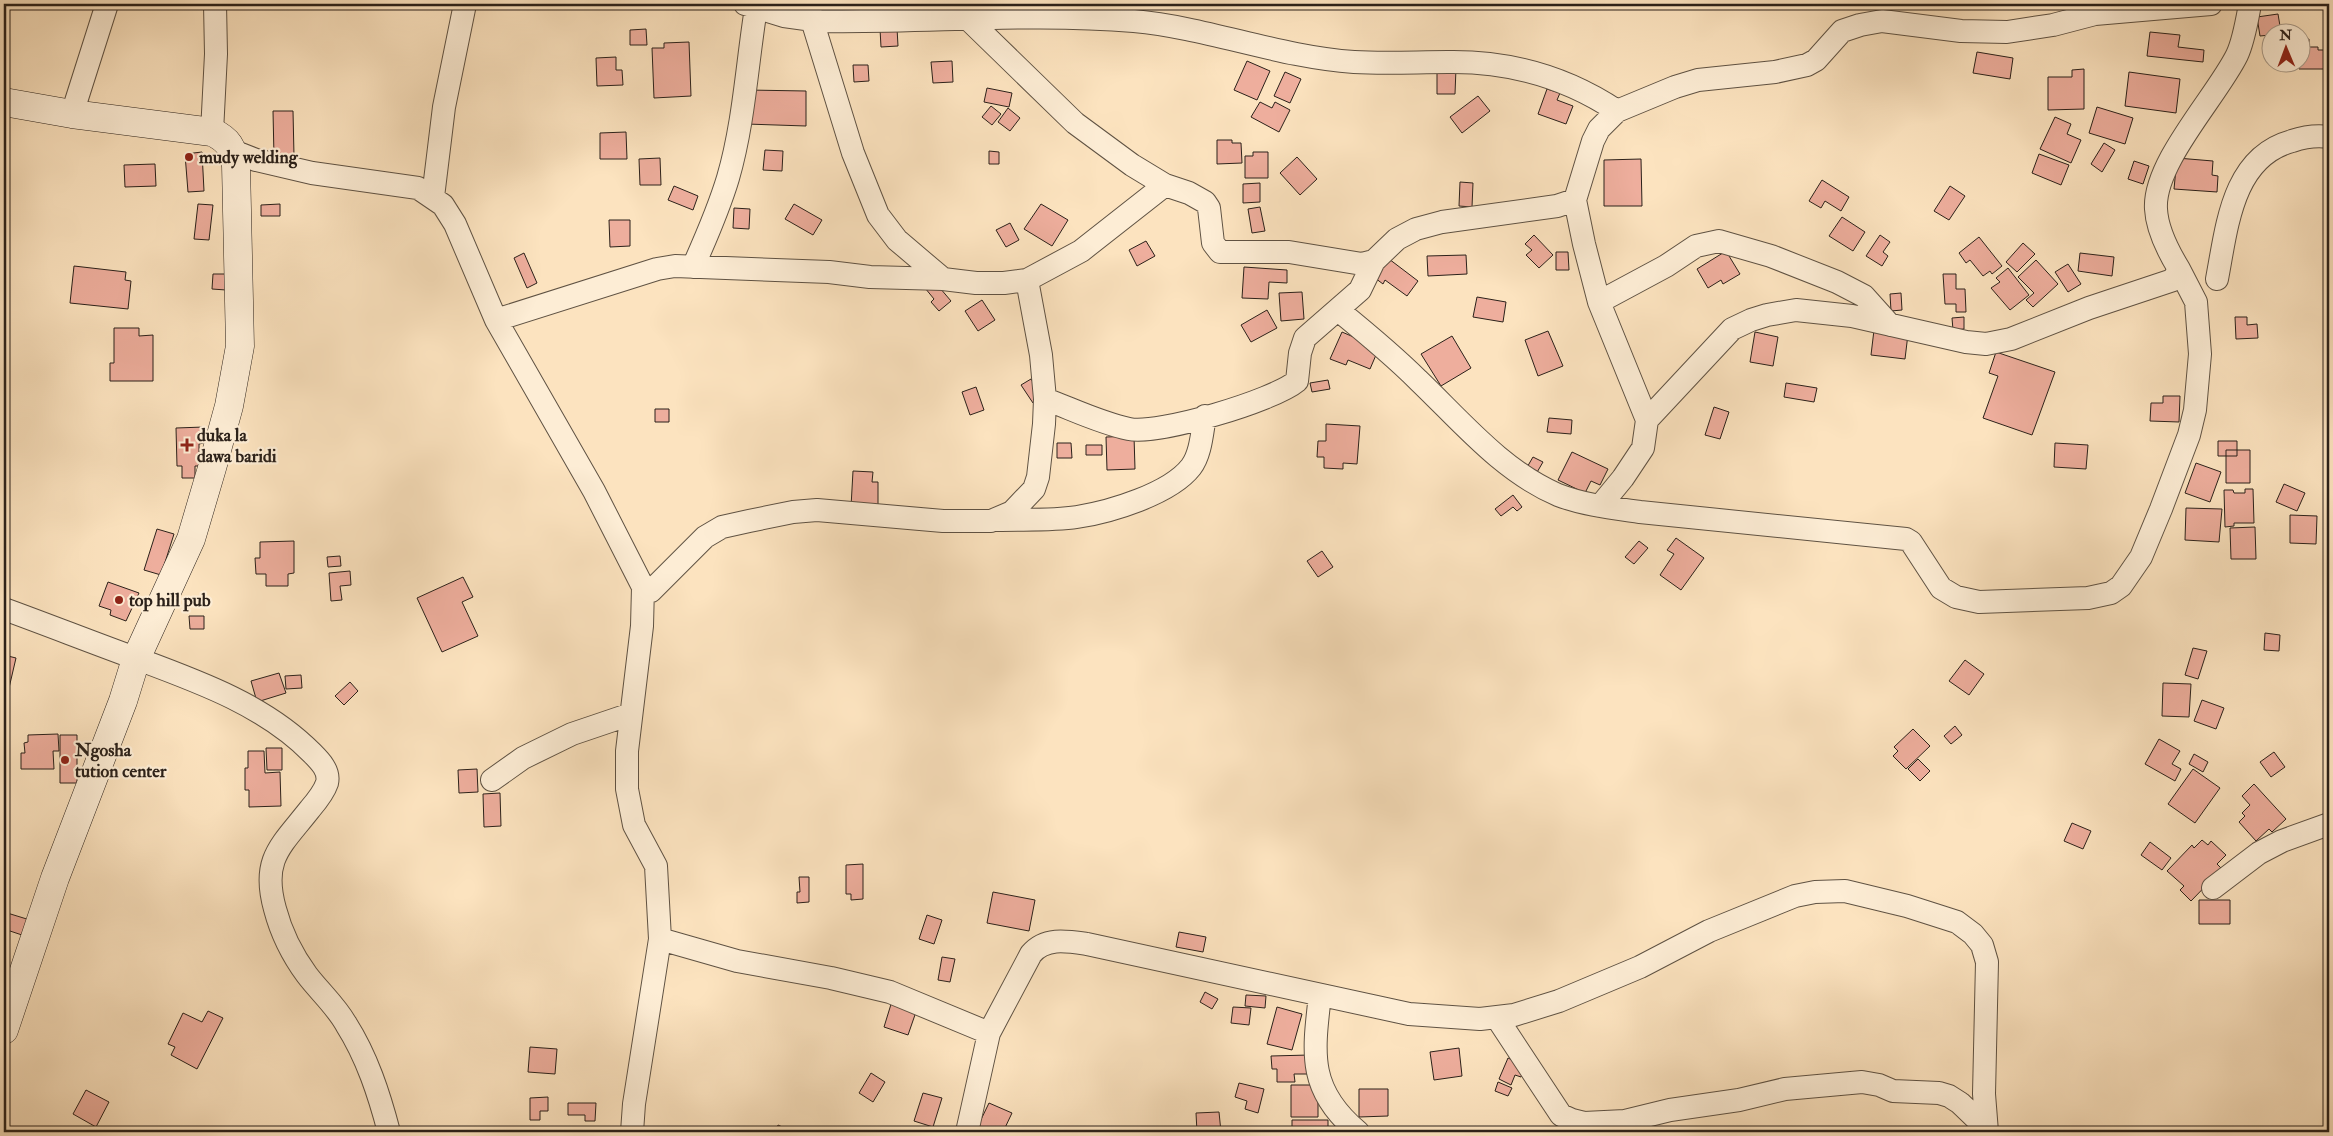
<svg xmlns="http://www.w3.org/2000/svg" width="2333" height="1136" font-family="'IM FELL Double Pica',serif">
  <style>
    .building { fill: #eeae9d; stroke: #2b211a }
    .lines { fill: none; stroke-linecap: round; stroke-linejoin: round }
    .street-casing { stroke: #5f5243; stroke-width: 24 }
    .secondary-casing { stroke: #2b211a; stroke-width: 29 }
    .street { stroke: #fdedd5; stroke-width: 22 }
    .secondary { stroke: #fdedd5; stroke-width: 28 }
    .poi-dot { fill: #8f2418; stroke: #fdedd5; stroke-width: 2 }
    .labels { text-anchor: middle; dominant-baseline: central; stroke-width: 4.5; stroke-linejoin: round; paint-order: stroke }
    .poi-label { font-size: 18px; font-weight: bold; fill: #2b211a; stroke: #fdedd5; text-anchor: start }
  </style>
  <rect width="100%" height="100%" fill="#fce3bf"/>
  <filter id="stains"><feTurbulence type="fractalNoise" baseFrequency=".004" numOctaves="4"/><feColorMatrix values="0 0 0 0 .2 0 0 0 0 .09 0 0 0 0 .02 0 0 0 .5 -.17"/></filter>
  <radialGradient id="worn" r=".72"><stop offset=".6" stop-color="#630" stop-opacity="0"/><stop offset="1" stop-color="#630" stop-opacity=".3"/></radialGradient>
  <path class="building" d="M2278 14 2281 32H2270V35L2260 36 2257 17Z
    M897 28 898 46 881 47 880 29Z
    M646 29 647 45H630V30Z
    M2150 32 2180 35 2178 47 2204 50 2203 62 2147 56Z
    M2309 39V47H2318V50H2329V69H2299L2300 40Z
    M689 42 691 96 654 98 652 48H664V43Z
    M1977 52 2013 58 2010 79 1973 73Z
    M616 57V70H622L623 85 597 86 596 58Z
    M952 61 953 82 933 83 931 62Z
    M1247 61 1270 71 1257 100 1234 90Z
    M853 65H868L869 81 854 82Z
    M1437 68H1456L1455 94H1437Z
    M2084 69V109L2048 110V77H2072V70Z
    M1285 72 1301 79 1290 103 1274 96Z
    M2129 72 2180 79 2176 113 2125 106Z
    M987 88 1012 93 1009 107 984 102Z
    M1547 89 1560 93 1557 100 1573 106 1566 124 1538 114Z
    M747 90 806 91V126L746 124Z
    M1478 96 1490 111 1462 133 1450 117Z
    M1260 102 1272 108 1275 102 1290 110 1279 132 1251 117Z
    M991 106 1001 114 992 125 982 117Z
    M2097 107 2133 118 2125 144 2089 133Z
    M1008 108 1020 118 1010 131 998 122Z
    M273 111H293L294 156 274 157Z
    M2055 117 2071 124 2067 134 2081 140 2071 163 2040 149Z
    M626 132 627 159H600V133Z
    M1217 140H1232V143H1241L1242 163 1217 164Z
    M2104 143 2115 150 2102 172 2091 164Z
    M765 150 783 151 782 171 763 170Z
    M989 151 999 152V164H989Z
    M202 152 204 191 188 192 185 154Z
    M1253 152H1268V178H1245V156H1253Z
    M2039 154 2069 165 2061 185 2032 173Z
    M1297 157 1317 179 1300 195 1280 173Z
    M660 158 661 185H640L639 159Z
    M2177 158 2213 161 2212 175 2218 176 2217 192 2174 189Z
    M1641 159 1642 206H1604V160Z
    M2134 161 2149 166 2143 184 2128 179Z
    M155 164 156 186 125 187 124 165Z
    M1822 180 1849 197 1841 211 1825 201 1821 208 1809 201Z
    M1460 182 1473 183 1472 207 1459 206Z
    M1260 183V202L1243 203V184Z
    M674 186 698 196 693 210 668 200Z
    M1950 186 1965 196 1949 220 1934 211Z
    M198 204 213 205 209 240 194 239Z
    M280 204V216H261V205Z
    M794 204 822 220 813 235 785 219Z
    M1041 204 1068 220 1052 246 1024 229Z
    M1260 207 1265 231 1252 233 1248 209Z
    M734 208 750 209 749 229 733 228Z
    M1842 217 1865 232 1853 251 1829 236Z
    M609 220H630V246L610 247Z
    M1010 223 1019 240 1006 247 996 230Z
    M1534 235 1553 255 1539 268 1526 255 1532 250 1525 244Z
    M1880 235 1890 242 1883 252 1888 256 1882 266 1866 256Z
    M1979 237 2002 266 1992 274 1990 271 1983 276 1970 260 1966 263 1959 253Z
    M1146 241 1155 256 1137 266 1129 250Z
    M2023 243 2035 254 2017 272 2006 262Z
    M1726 251 1740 274 1723 284 1721 280 1708 288 1697 269Z
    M1556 252H1568L1569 270H1556Z
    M524 253 537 283 527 288 514 258Z
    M2080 253 2114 257 2112 276 2078 271Z
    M1466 255 1467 274 1428 276 1427 256Z
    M1389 259 1418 281 1407 296 1385 280 1383 284 1375 278Z
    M2036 260 2058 284 2033 307 2026 300 2034 293 2018 277Z
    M2068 264 2081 284 2068 292 2055 272Z
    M74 266 126 272 125 280 131 281 128 309 70 303Z
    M1244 267 1287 270V283L1269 282 1268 299 1242 298Z
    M2008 268 2029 295 2010 310 1991 288 2000 282 1996 278Z
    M213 274H227L226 290 212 289Z
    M1943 274H1956V289H1965L1966 312H1956V304H1945Z
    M934 281 951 301 939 311 931 302 934 299 925 288Z
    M1302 292 1304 319 1281 321 1279 293Z
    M1901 293 1902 310 1891 311 1890 294Z
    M1477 297 1506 302 1503 322 1473 317Z
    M982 300 995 320 978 331 965 311Z
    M1267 310 1277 328 1251 342 1241 325Z
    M1964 317V329L1953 330 1952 318Z
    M2235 317H2247V325L2257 324 2258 338 2236 339Z
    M114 328H139V336L153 335V381H110V363H114Z
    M1874 330 1908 334 1905 359 1871 355Z
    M1548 331 1563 366 1538 376 1525 340Z
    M1342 332 1379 348 1370 369 1348 360 1346 365 1330 359Z
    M1755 332 1778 337 1773 366 1750 362Z
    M1452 336 1471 368 1441 386 1421 354Z
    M1996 352 2055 372 2032 435 1983 418 1998 376 1989 373Z
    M1031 379 1043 397 1033 403 1021 385Z
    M1328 380 1330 389 1312 392 1310 383Z
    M1786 383 1817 388 1814 402 1784 397Z
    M976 387 984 410 970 415 962 392Z
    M2163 396H2180L2179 422 2150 421 2151 403H2163Z
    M1714 407 1729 412 1720 439 1705 435Z
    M655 409H669V422H655Z
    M1549 418 1572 420 1571 434 1547 432Z
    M1326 424 1360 426 1357 464 1343 463V469L1324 468V457H1317L1318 441H1326Z
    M204 427V443L199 444V466H195V478H182V466H177L176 428Z
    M1134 436 1135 469 1107 470 1106 437Z
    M2218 441H2237V456H2218Z
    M1057 443H1071L1072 458H1057Z
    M2055 443 2088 445 2086 469 2054 467Z
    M1086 445H1102V455H1086Z
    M2226 450H2250V483H2226Z
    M1572 452 1608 469 1600 485 1591 481 1585 493 1558 480Z
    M1533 457 1543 462 1536 474 1526 469Z
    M2196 463 2221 472 2210 502 2185 493Z
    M853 471 873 472 872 482H878V507H851Z
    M2284 484 2305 493 2297 511 2276 502Z
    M2245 489H2253L2254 523H2234V526L2225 527 2224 490H2233L2234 493H2245Z
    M1513 495 1522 507 1517 511 1513 507 1501 516 1495 509Z
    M2186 508 2222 509 2219 542 2185 540Z
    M2290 515 2317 516 2316 544 2290 543Z
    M2255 527 2256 559H2231L2230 528Z
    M157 529 174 534 161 575 144 570Z
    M1676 538 1704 558 1681 590 1660 575 1674 554 1667 550Z
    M294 541V573L288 574V586H266V574H256L255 558H260V542Z
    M1639 541 1648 548 1634 564 1625 557Z
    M1322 551 1333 567 1318 577 1307 561Z
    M340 556 341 566 328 567 327 557Z
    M350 571 351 585 340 586 342 600 331 601 329 573Z
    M463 577 473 597 462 602 478 636 442 652 417 598Z
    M108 582 139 593 126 621 110 615 111 610 99 606Z
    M189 616H204V629H190Z
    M2265 633 2280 635 2279 651 2264 650Z
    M2193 648 2207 651 2198 679 2185 675Z
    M4 655 16 658 9 688 4 686Z
    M1965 660 1984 674 1969 695 1949 681Z
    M279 673 286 693 257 702 251 681Z
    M301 675 302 688 286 689 285 676Z
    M350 682 358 691 344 705 335 696Z
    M2163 683 2191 684 2189 717 2162 716Z
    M2202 700 2224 708 2216 729 2194 721Z
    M1955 726 1962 735 1951 744 1944 736Z
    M1913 729 1930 746 1906 769 1893 756 1898 751 1894 747Z
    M58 734 59 751H53L54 769H21V753H25L24 743 28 742V735Z
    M60 735H77V783H60Z
    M2159 739 2180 751 2172 764 2181 769 2175 781 2145 764Z
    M266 748H282V770H267Z
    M248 751H264L265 773 280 772 281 806 249 807V790H245V768H248Z
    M2274 752 2285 767 2271 777 2260 762Z
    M2194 754 2208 762 2203 772 2189 764Z
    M1918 759 1930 771 1920 781 1908 769Z
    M477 769 478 792 459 793 458 770Z
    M2193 769 2220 788 2195 823 2168 804Z
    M2254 784 2286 819 2272 832 2269 829 2256 841 2239 822 2245 816 2242 813 2250 805 2242 796Z
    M500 793 501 826 484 827 483 794Z
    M2072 823 2091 831 2083 849 2064 841Z
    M2202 840 2208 845 2211 841 2226 855 2217 864 2222 869 2191 901 2180 890 2184 886 2167 871 2192 845 2194 848Z
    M2150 842 2171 858 2162 870 2141 855Z
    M863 864V899L851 900V894H846V865Z
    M799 877H809V902L797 903V892H800Z
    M993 892 1035 900 1029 931 987 923Z
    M2199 900H2230V924H2199Z
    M4 912 30 920 25 936 4 929Z
    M927 915 942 920 934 944 919 939Z
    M1179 932 1206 937 1203 952 1176 947Z
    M942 957 955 959 950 982 938 980Z
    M1205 992 1218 999 1212 1009 1200 1002Z
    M1246 995 1266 996 1265 1008 1245 1006Z
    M892 1001 917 1009 908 1035 884 1027Z
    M1233 1007 1251 1008 1249 1025 1231 1023Z
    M1277 1007 1302 1014 1292 1050 1267 1044Z
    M208 1011 223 1018 197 1069 171 1055 175 1047 168 1044 183 1013 202 1022Z
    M530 1047 557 1049 555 1074 528 1072Z
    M1459 1048 1462 1076 1434 1080 1430 1052Z
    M1309 1055V1074H1294L1295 1082H1277V1069H1272L1271 1056Z
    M1508 1058 1526 1066 1521 1077 1515 1075 1511 1085 1499 1079Z
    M871 1073 885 1082 873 1102 859 1093Z
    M1498 1082 1512 1088 1508 1096 1495 1091Z
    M1239 1083 1264 1089 1258 1113 1245 1109 1247 1101 1235 1097Z
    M1291 1085H1318V1117H1291Z
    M1359 1089H1388V1116L1359 1117Z
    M86 1090 109 1102 96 1127 73 1114Z
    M923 1093 942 1098 933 1127 914 1121Z
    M548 1097V1111H540V1120H530V1098Z
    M568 1103H596L595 1121H585V1115H568Z
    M989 1103 1012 1113 1003 1132H975Z
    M1219 1112 1221 1132H1197L1196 1113Z
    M1292 1120H1328V1132H1292Z
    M778 1125 793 1132H775Z"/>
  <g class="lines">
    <g class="street-casing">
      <path id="street" d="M745 4 784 16 820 21C925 23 1029 12 1134 21 1209 28 1279 57 1354 62 1386 64 1417 62 1448 62 1510 61 1566 77 1617 111
        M967 18 1075 123 1132 165 1165 185 1189 193 1205 202 1209 208 1213 243 1220 252H1289L1362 264 1374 261 1397 239 1416 229 1442 222 1557 206 1575 200 1593 141 1599 129 1617 111 1675 87 1698 80 1775 72 1807 65 1816 60 1842 31 1860 25 1882 21 1961 31 2007 32 2053 25 2095 14 2211 4
        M812 20 853 153 878 215 897 240 943 279
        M72 114 107 4
        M212 132 216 54 215 4
        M233 151 256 160 312 173 418 188 443 205 455 224 496 320 594 491 643 587 642 626 627 751V789L634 825 656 866 660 939 634 1104 632 1132
        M433 197 444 107 465 4
        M1575 200 1584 244 1599 302 1647 420 1643 448 1623 478 1600 506
        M693 267C706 238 719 208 728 178 744 123 747 64 756 8
        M2217 279C2227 227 2232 157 2292 141 2304 137 2316 135 2329 137
        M1599 302 1666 266 1696 246 1719 241 1771 256 1837 282 1864 296 1890 325
        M1338 310C1365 332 1393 355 1418 380 1461 421 1502 471 1558 495 1584 505 1612 508 1640 512L1906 539 1911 542 1941 588 1956 597 1979 602 2088 598 2111 593 2121 586 2141 557 2161 509 2189 435 2195 410 2200 354 2196 302 2179 269
        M496 320 657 269 675 266 829 272 870 277 943 279 976 283H1004L1027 280 1081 251 1165 185
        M1045 399C1072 409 1100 423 1129 429 1158 435 1273 401 1297 381L1300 353 1305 338 1360 290 1374 261
        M1647 420 1732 329 1751 320 1767 315 1796 310 1852 316 1966 342 1986 344 2011 339 2089 308 2173 280 2179 269C2168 251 2157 230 2156 209 2153 163 2217 96 2237 55 2244 40 2247 20 2250 4
        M997 520C1023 519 1051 521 1077 517 1110 512 1170 494 1191 467 1201 454 1202 432 1205 416
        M651 591 705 537 722 527 749 521 793 512 817 510 943 521H991L1012 512 1034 489 1038 477 1044 424 1045 399 1041 355 1027 280
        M4 609C48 625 91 642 135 658 197 681 265 705 312 753 320 761 330 771 327 783 324 792 316 802 310 809 281 846 261 859 275 909 281 932 293 956 307 975 320 992 336 1006 346 1024 367 1057 379 1094 389 1132
        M492 780 523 758 572 734 631 714
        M2213 888 2259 853 2282 841 2329 824
        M660 939 737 961 831 978 890 992 989 1033
        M1320 995C1313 1055 1308 1090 1358 1132
        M1497 1018 1561 1115 1572 1120 1584 1123 1625 1121 1670 1110 1739 1100 1785 1089 1862 1082 1879 1085 1893 1091 1939 1093 1949 1096 1960 1103 1987 1129
        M967 1132 989 1033 1031 954C1045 937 1067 941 1087 944L1409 1014 1480 1019 1514 1015 1559 1001 1640 967 1709 931 1795 896 1815 892 1845 891 1907 906 1957 922 1973 934 1982 945 1987 962 1984 1094 1987 1132"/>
    </g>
    <g class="secondary-casing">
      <path id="secondary" d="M4 102 72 114 212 132C229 140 232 147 236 165L240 346 229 406 212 468 191 539 136 659 123 701 55 878 4 1030"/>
    </g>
    <use href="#street" class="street"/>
    <use href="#secondary" class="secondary"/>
  </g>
  <g class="poi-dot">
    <circle cx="189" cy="157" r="5"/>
    <path d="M184.5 437.5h5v5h5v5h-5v5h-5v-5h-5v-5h5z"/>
    <circle cx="119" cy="600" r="5"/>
    <circle cx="65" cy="760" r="5"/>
  </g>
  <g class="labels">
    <g class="poi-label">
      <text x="199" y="157">mudy welding</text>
      <text x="197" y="435">duka la<tspan x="197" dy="21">dawa baridi</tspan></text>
      <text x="129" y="600">top hill pub</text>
      <text x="75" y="750">Ngosha<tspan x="75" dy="21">tution center</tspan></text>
    </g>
  </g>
  <rect width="2333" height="1136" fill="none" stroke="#fce3bf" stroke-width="20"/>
  <rect x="5" y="5" width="2323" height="1126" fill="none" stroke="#2b211a" stroke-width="2.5"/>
  <rect x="10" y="10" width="2313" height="1116" fill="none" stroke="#2b211a"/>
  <g transform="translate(2286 48) rotate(359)"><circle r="24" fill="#fdedd5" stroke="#a99b8a"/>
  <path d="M0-4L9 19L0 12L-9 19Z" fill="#8f2418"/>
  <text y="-8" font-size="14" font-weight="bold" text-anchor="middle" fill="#2b211a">N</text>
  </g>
  <rect width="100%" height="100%" filter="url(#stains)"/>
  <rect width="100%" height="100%" fill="url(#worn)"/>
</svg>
